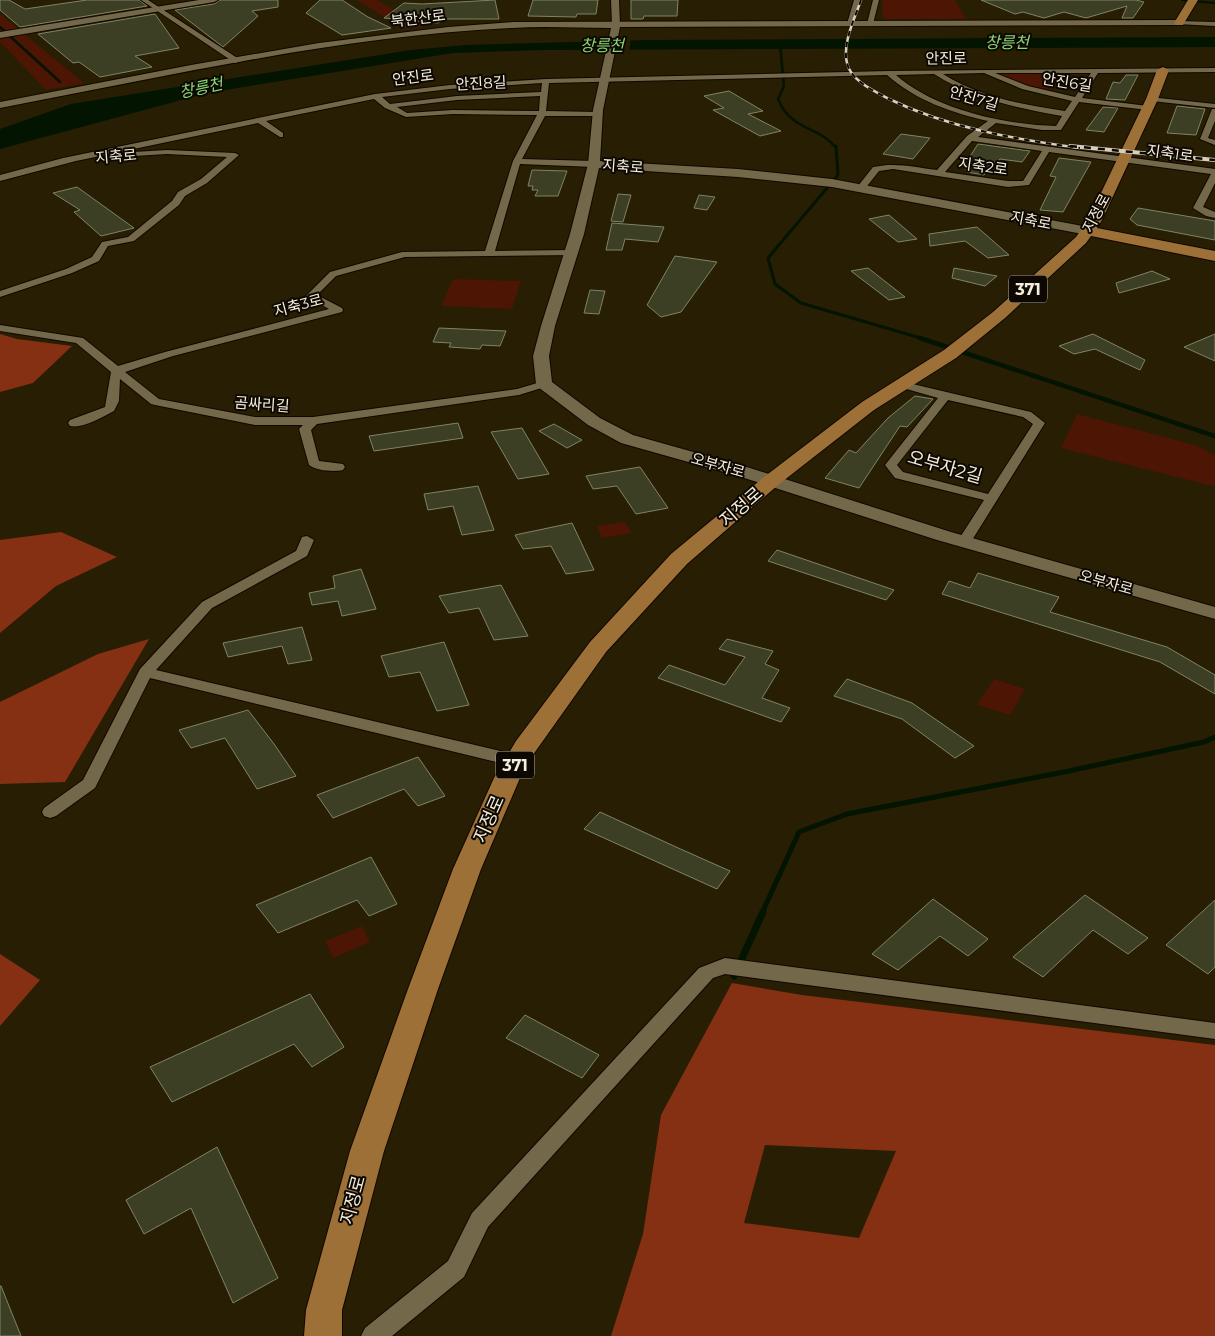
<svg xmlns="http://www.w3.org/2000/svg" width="1215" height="1336" font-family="Montserrat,'Noto Sans KR',sans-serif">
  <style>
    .green { fill: #4c1504 }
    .forest { fill: #853013; fill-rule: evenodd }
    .water { fill: #031401 }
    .pier { fill: #281e03 }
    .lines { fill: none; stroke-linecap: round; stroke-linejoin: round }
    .stream-far4 { stroke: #031401; stroke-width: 2.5 }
    .stream-far3 { stroke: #031401; stroke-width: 3 }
    .stream-far2 { stroke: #031401; stroke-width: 4.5 }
    .stream-far1 { stroke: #031401; stroke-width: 5 }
    .stream { stroke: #031401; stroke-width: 7 }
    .building { fill: #3c3f23; stroke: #7f8465 }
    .minor-casing { stroke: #110800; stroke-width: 2 }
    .tertiary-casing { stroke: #110800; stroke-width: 2 }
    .secondary-casing { stroke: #110800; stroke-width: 2 }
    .primary-casing { stroke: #110800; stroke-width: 2 }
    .minor { fill: #74684b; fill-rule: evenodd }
    .tertiary { fill: #74684b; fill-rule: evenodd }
    .secondary { fill: #74684b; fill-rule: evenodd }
    .primary { fill: #9d7038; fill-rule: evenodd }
    .rail-far1-casing { stroke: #d8d0bf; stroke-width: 2.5 }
    .rail-casing { stroke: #d8d0bf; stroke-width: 4 }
    .rail-far1 { stroke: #0d0902; stroke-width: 2; stroke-dasharray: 5.5; stroke-linecap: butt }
    .rail { stroke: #0d0902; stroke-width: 2.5; stroke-dasharray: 7; stroke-linecap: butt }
    .labels { text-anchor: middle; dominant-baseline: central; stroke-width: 4; stroke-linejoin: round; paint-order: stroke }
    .far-street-label { font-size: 15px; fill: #f4eddd; stroke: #0d0902 }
    .far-water-label { font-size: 16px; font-style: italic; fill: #88d775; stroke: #0d0902 }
    .shield { fill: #0d0902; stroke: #afa99b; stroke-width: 1 }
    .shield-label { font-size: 16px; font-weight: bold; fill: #f4eddd }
    .street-label { font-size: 18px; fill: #f4eddd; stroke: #0d0902 }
  </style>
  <rect width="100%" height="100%" fill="#281e03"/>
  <path class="green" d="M357 0H377L423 27 404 29Z
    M882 0H955L966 19H883Z
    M0 14 84 83 46 90 0 42Z
    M999 74H1038L1060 82 1042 91 1005 79Z
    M453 279 521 281 512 309 441 306Z
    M1077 414 1195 445 1215 455V483L1213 486 1061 448Z
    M625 522 632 533 602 538 597 526Z
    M994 679 1025 689 1010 715 977 705Z
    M362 926 370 942 333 958 325 941Z"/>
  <path class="forest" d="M0 334 17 339 72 346 33 383 0 392Z
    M61 532 117 557 56 586 0 633V540Z
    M149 639 65 782 0 784V702L98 654Z
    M0 954 40 980 0 1026Z
    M732 983 802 995 1215 1045V1336H611L643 1234 661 1115ZM765 1145 896 1151 859 1238 744 1223Z"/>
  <path class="water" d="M1215 37V47L543 50 453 53 207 93 0 149V129L71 104 411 50 466 45 649 40Z"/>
  <path class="pier" d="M631 39 629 52H591L593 40Z"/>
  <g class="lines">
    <path class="stream-far4" d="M1182 0 1215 3
      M0 27 60 82
      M780 44 784 86 778 99C791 131 821 127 836 148"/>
    <path class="stream-far3" d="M836 146 838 175 768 258 775 284 801 303 924 339"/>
    <path class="stream-far2" d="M920 338 1215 436"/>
    <path class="stream-far1" d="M762 913 799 832 847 814 1064 772 1204 742 1215 737"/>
    <path class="stream" d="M734 976 763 912"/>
  </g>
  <path class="building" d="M0 0H9L25 9 87 0H139L147 6 20 27 0 10Z
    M220 0H278V7L252 11 258 16 223 47 175 10 214 4Z
    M320 0H342L368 17 391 28 342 35 306 13Z
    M495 0 499 19H445L438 23 384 18 404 3 422 4Z
    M533 0H598L596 14H577L576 17 528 16Z
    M631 0H678L677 16H644L643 19H631Z
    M981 0H1136L1144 2 1133 18H1122L1127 6 1086 18 1064 12 1044 18 1023 12 1015 14Z
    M155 14 179 48 135 56 152 67 100 77 79 62 73 63 38 34Z
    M1126 75H1138L1125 100 1106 99 1113 82 1120 83Z
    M729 91 763 111 748 114 781 131 760 136 713 110 724 108 704 96Z
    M1177 106 1205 109 1196 135 1167 133Z
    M1103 107 1118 108 1104 132 1086 130Z
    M901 134 930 138 913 159 883 154Z
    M978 144 1030 151 1022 162 1000 159 995 165H991L984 175 967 172 969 170 965 169 971 161H967Z
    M1059 158 1091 162 1063 212 1040 210 1056 177 1050 176Z
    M532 170 567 171 558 196H535L538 190H532L533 186H528Z
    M77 187 134 228 101 236 74 212 80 210 53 193Z
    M618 194 631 195 623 222 611 221Z
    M699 195 715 197 707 210 694 208Z
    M1138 208 1215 221V240L1137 225 1130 219Z
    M889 215 917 239 898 242 869 219Z
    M612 223 664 227 658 242 625 239 622 250H606Z
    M977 227 1009 255 988 258 965 241 930 246 929 234Z
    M675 256 717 262 681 312 661 317 647 305Z
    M868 268 905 297 889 300 851 271Z
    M954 268 997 276 985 286 952 278Z
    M1152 271 1170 279 1119 293 1116 283Z
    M590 290 605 291 599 314 584 313Z
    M439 328 506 331 500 346 482 345 480 349 449 347 451 343 433 342Z
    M1093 334 1145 360 1140 370 1095 349 1074 354 1059 346Z
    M1215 334V361L1184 347Z
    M915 396 933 399 907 427 900 426 859 488 825 478 849 450 856 453 888 418Z
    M458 423 463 438 374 451 369 436Z
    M554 424 582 440 567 448 539 431Z
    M522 428 549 474 518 479 491 432Z
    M640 467 668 508 636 514 617 486 593 489 586 476Z
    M478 486 494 530 462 535 453 506 428 510 424 494Z
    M572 523 594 570 566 574 551 546 523 549 515 535Z
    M777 550 894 590 886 600 768 561Z
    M361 569 376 609 342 616 338 601 312 605 309 593 335 588 333 576Z
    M978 573 1059 597 1050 612 1167 647 1215 675V694L1160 662 942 594 949 581 970 588Z
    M501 585 528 636 494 640 479 608 449 613 439 596Z
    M302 627 312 660 288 664 282 646 228 657 223 643Z
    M727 639 773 651 765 664 779 670 762 698 790 708 781 722 658 678 669 665 725 685 745 657 719 649Z
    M444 642 469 705 437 711 420 672 389 677 381 656Z
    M847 679 912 703 974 746 955 758 902 719 834 696Z
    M248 710 274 744 296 776 257 789 225 738 191 748 179 730Z
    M418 757 445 796 418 806 404 789 333 818 317 795Z
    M600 812 676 847 730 871 717 889 584 829Z
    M371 857 397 904 369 916 357 900 278 933 256 905Z
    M1085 895 1148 938 1128 954 1093 930 1043 977 1013 957Z
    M933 899 988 939 968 956 940 936 898 970 872 954Z
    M1215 900V967L1208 974 1166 945Z
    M310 994 344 1047 312 1067 294 1044 172 1102 150 1067Z
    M525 1015 599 1055 582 1078 506 1038Z
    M217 1147 278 1278 233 1303 191 1208 144 1234 126 1200Z
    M0 1286H1L21 1336H0Z"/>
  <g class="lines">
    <g class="minor-casing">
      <path id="minor" d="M141 0H148L242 61 235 63Z
        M854 0H860L853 24 850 26 847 24Z
        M873 0H879L873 24 870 26 867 24Z
        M1179 21 1215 22V26L1177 24V22Z
        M1215 68V72L1098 73 1082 98 1148 106 1152 108 1148 110 1079 102 1061 130H1042L996 123 978 137 1215 169V183L1203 207 1215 212V218L1206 216 1193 208 1211 174 1049 152 1029 185 1008 187 893 169 879 171 864 190H858V186L873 167C896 162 914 167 937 170L967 136 988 121C952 113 915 100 887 75L549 83 546 111 598 112 602 114 598 116H545L522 159 594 161 598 164 594 167 520 164 495 251 571 250 574 251V255L405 257 336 276 317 295 342 308 343 310 342 312 173 356 125 372 159 399 255 417H313L517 389 544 381 550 384 548 386 519 395 317 424 311 430 319 461 343 464 345 467 343 470C334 472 317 471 309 465L299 429 303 425H255L155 405 151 404 120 379 119 401 114 411C102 417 83 429 70 426L68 423 70 420 105 407 111 372 76 343 0 331V325L83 338 118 366 165 352 329 309 306 296 330 272 402 252 485 251 513 161 537 115 453 114 406 117 385 108 374 99 266 121 283 133V137H280L258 123 76 161 0 181V175L63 158 375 94 450 85 546 79 889 71ZM995 73H1091L1075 97 1028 86ZM934 74C973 99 1017 108 1062 116L1056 126C1005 125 934 109 896 75ZM943 74 984 73 1022 89 1072 101 1065 111C1023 105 980 97 943 74ZM542 83 541 92 457 96 390 104 382 97 450 89ZM540 96 539 111 453 110 407 113 397 107 457 100ZM972 141 1042 151 1023 181H1008L945 172Z
        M1149 97 1215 104V108L1152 101 1148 99Z
        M1212 109H1215V121L1208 138 1215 140V145L1200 139Z
        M167 150 235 153 239 155 207 183 185 196 179 205 134 241 108 246 99 261 72 273 0 297V291L66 269 92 257 102 242 128 237 172 201 178 192 201 179 227 157 167 154 134 156 130 154 134 152Z
        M900 381 1031 412 1045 423 969 545H959L957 542 984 500 895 478 885 465 938 398 896 386 894 384 896 382ZM948 400 1023 417 1033 424 988 494 903 472 897 465Z
        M307 536 314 540 307 556 212 608 156 670 517 755 523 757 525 761 523 765 517 767 150 678 95 788 56 816 50 818 44 816 42 812 44 808 83 780 140 669 202 602 296 551 302 537Z
        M725 958 1215 1023V1039L725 974 713 978 488 1227 464 1277 392 1336H361L365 1328 448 1261 472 1213 699 968Z"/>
    </g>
    <g class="tertiary-casing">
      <path id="tertiary" d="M199 0H218L214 2 0 38V32Z
        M611 0H619L620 25 616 27 612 25Z"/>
    </g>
    <g class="secondary-casing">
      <path id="secondary" d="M1179 20 1184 23 1182 25 620 27 603 110 600 161 738 169 832 179 1088 227 1095 231 1088 235 832 187 738 177 599 168 584 234 555 326 549 356 552 382 600 418 633 435 750 468 951 532 1215 607V619L937 540 738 476 621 443 588 425 538 387 536 384 533 356 541 326 570 234 588 164 593 110 611 28C578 28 545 26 512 28 340 36 169 76 0 108V102L191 65 319 43 448 27 513 22Z"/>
    </g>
    <g class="primary-casing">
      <path id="primary" d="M1188 0H1198L1183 25H1175L1174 23Z
        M1163 67 1169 70 1158 99 1102 220 1097 228 1215 251V261L1091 236 1086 243 1005 318 956 358 874 410 778 485 687 564 606 652 535 752 520 778 481 869 438 989 384 1151 342 1310V1336H304L306 1310 350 1151 408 989 453 869 494 778 516 741 590 642 671 554 764 477 862 402 944 350 993 312 1076 237 1088 220 1146 99 1157 70Z"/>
    </g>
    <use href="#minor" class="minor"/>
    <use href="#tertiary" class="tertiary"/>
    <use href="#secondary" class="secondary"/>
    <use href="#primary" class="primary"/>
    <g class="rail-far1-casing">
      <path id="rail-far1" d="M861 0C855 18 842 43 847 63 851 81 874 91 889 99 949 128 1014 139 1080 148"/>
    </g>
    <g class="rail-casing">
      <path id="rail" d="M1070 146 1215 160"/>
    </g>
    <use href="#rail-far1" class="rail-far1"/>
    <use href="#rail" class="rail"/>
  </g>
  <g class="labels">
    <g class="far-street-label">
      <text transform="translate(418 18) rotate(-7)">북한산로</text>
      <text transform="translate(946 58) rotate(-1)">안진로</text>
      <text transform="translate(413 77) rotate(-7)">안진로</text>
      <text transform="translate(1067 82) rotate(9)">안진6길</text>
      <text transform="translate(481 83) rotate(-3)">안진8길</text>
      <text transform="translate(974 98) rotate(16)">안진7길</text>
      <text transform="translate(1170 153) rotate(8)">지축1로</text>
      <text transform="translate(116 156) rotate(-5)">지축로</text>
      <text transform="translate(623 166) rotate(4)">지축로</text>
      <text transform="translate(983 166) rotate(8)">지축2로</text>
      <text transform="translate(1096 213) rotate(-62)">지정로</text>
      <text transform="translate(1031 220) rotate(11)">지축로</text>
      <text transform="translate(298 305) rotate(-15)">지축3로</text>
      <text transform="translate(262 404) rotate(4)">곰싸리길</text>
      <text transform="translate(718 465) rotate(16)">오부자로</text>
      <text transform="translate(1106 582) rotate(16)">오부자로</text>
    </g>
    <g class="far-water-label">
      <text x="1007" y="42">창릉천</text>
      <text x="602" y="45">창릉천</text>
      <text transform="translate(201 88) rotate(-12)">창릉천</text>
    </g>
    <g class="shield">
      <rect x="1009" y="275.5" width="38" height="27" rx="4"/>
      <rect x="496" y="751.5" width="38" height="27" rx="4"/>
    </g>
    <g class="shield-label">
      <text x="1028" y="289">371</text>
      <text x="515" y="765">371</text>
    </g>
    <g class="street-label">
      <text transform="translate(945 467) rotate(16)">오부자2길</text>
      <text transform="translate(741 507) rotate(-41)">지정로</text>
      <text transform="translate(489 819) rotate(-66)">지정로</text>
      <text transform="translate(353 1200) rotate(-75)">지정로</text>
    </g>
  </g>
</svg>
